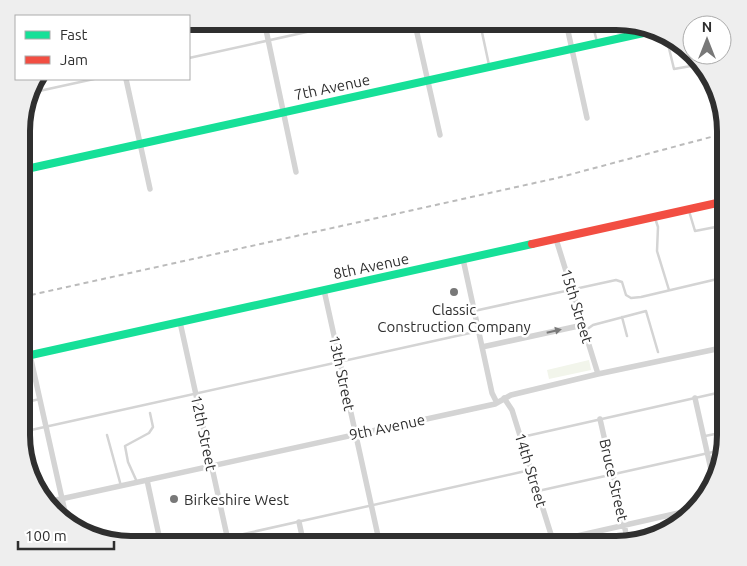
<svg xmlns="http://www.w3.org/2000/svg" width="747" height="566" font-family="Ubuntu,sans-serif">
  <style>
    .green { fill: #f2f5eb }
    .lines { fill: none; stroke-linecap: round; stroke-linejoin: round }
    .lane { stroke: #d4d4d4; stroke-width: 2.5 }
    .street { stroke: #d4d4d4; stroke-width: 5.5 }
    .fast { stroke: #16e098; stroke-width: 8 }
    .jam { stroke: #f24e42; stroke-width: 8 }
    .rail { stroke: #bbb; stroke-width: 2; stroke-dasharray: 5 4; stroke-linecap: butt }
    .oneway { fill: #797979 }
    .poi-dot { fill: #787878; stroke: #fff; stroke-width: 2 }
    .labels { text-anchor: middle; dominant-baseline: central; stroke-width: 5; stroke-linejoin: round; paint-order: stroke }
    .street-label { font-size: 15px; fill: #2f2f2f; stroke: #fff }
    .poi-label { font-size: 15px; fill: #2f2f2f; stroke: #fff }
    .rim { fill: none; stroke: #2f2f2f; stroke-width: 6 }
  </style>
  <rect width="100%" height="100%" fill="#fff"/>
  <path class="green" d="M589 360 591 370 549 379 547 370Z"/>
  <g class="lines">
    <path class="lane" d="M592 22 597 42
      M480 23 489 65
      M667 40 674 69 691 66 700 63
      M189 58 338 25
      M30 93 94 79
      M689 211 695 231 726 225
      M655 218 658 227 657 251 669 290
      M721 279 726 297
      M474 311 616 280 622 282 626 295 631 298 641 297 726 277
      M622 317 627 336
      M586 330 593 325 646 311 658 352
      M22 403 40 399
      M22 406 27 431
      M22 432 479 331
      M107 435 121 486
      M705 436 725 432
      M522 437 726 391
      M137 482 128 462 125 446 149 433 153 427 150 413
      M538 491 722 450
      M194 545 530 470
      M350 545 378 538"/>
    <path class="street" d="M566 22 587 118
      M415 24 440 135
      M265 25 296 172
      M126 79 150 189
      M556 239 598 374
      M463 259 492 393 497 403
      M324 290 380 545
      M180 322 229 545
      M482 347 583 325
      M30 355 67 521
      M504 398 512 410 554 544
      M695 398 712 474
      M600 419 628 542
      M147 480 161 545
      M47 502 495 404 511 395 598 374 726 347
      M299 522 304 545
      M537 545 696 509"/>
    <path class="fast" d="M22 170 648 32
      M22 357 532 244"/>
    <path class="jam" d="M532 244 726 201"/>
    <path class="rail" d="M22 297 557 178 726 133"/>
  </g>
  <defs><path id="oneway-solid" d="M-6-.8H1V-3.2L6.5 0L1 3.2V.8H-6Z" transform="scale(1.25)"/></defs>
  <use class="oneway" href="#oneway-solid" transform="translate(554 331) rotate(-13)"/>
  <g class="poi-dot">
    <circle cx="454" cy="292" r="5"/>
    <circle cx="174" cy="499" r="5"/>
  </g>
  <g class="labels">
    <g class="street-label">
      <text transform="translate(332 87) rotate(-12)">7th Avenue</text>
      <text transform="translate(371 266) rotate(-12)">8th Avenue</text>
      <text transform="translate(577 306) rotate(73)">15th Street</text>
      <text transform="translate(342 373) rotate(78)">13th Street</text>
      <text transform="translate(387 427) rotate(-12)">9th Avenue</text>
      <text transform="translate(204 433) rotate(78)">12th Street</text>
      <text transform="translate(531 470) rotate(73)">14th Street</text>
      <text transform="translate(614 480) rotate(77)">Bruce Street</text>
    </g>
    <g class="poi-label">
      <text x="454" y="309">Classic<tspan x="454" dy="17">Construction Company</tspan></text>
      <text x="184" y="499" text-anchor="start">Birkeshire West</text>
    </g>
  </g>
  <path d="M0 0H747V566H0ZM131 30H616A101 101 0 0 1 717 131V435A101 101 0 0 1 616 536H131A101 101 0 0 1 30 435V131A101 101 0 0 1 131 30Z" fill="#eee" fill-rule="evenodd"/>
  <path class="rim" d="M131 30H616A101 101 0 0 1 717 131V435A101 101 0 0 1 616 536H131A101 101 0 0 1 30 435V131A101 101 0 0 1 131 30Z"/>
  <rect x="15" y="15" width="175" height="65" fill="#ffffff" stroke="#acacac"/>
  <rect x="25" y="31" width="25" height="8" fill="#16e098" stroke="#acacac"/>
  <text x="60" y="40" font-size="15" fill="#2f2f2f">Fast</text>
  <rect x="25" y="56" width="25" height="8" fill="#f24e42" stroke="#acacac"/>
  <text x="60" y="65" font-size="15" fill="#2f2f2f">Jam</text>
  <g transform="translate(707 40)"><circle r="24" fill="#ffffff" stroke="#acacac"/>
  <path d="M0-4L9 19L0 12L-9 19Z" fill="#787878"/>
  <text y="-8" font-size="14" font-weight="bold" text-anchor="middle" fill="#2f2f2f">N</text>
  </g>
  <path d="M18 541v8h96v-8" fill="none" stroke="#2f2f2f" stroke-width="2.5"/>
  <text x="25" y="541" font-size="15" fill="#2f2f2f" stroke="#ffffff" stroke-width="4" paint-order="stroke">100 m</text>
</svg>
